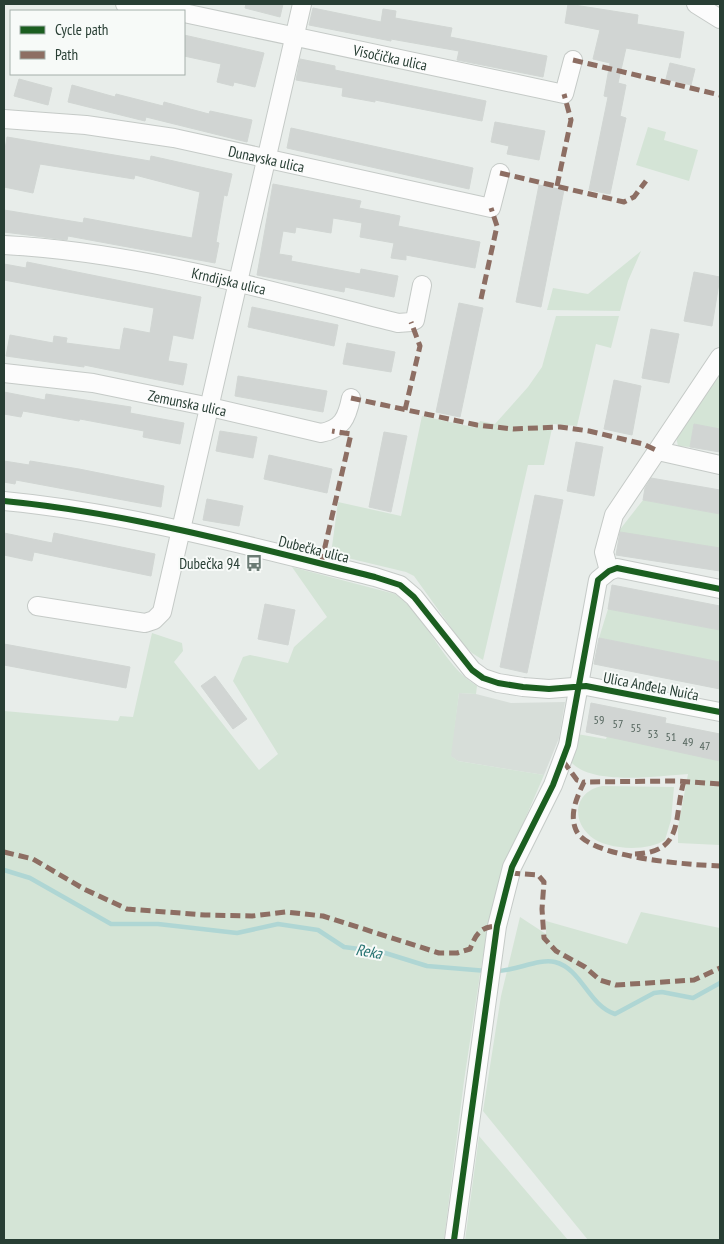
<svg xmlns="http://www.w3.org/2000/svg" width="724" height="1244" font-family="'PT Sans Narrow',sans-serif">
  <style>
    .built { fill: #d7ded9 }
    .green { fill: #d4e4d6 }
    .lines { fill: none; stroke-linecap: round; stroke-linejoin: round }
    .stream { stroke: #afd6d4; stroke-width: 4.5 }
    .building { fill: #d1d5d3; stroke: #d1d6d3 }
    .minor-casing { stroke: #c5cac7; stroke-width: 20 }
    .minor { stroke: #fcfcfc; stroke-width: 18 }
    .quiet { stroke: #8d6e63; stroke-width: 5; stroke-dasharray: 10 5; stroke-linecap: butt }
    .cycleway-casing { stroke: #f7faf8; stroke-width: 9 }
    .cycleway { stroke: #1b5e20; stroke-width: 6 }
    .labels { text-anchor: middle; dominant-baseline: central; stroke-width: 4; stroke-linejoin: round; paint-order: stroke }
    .number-label { font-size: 12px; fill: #53645c }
    .street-label { font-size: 15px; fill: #283e34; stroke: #f7faf8 }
    .poi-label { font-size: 15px; fill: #283e34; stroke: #f7faf8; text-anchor: end }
    .water-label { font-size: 16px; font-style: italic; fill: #287473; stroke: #f7faf8 }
  </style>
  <rect width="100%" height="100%" fill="#e8edea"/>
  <path class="built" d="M459 693 476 694 511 703 565 702 559 738 544 775 458 761 450 756Z"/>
  <path class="green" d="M648 127 666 132 664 140 698 150 689 181 636 165Z
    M641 251 628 281 620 311 547 310 553 288 588 294Z
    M556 316H619L611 348 596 344 577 426 553 424 544 465H528L483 660 472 653 462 643 414 576 406 572 331 554 338 502 401 516 422 416 477 428 480 421 495 424 528 387 542 367Z
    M720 371V429L694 424 690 447 678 446 676 437Z
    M643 500 720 514V548L618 532Z
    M292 567 395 594C429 618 441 664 477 686L476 694 459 693 451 756 458 761 544 775 503 870 493 906 482 961 464 1081 444 1240H4V711L118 721 120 716 133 717 152 633 182 643 183 651 174 662 259 770 278 754 233 681 243 657 250 655 288 663 294 647 327 617Z
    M608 609 720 630V662L599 638Z
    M577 734 606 739 607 736 720 761V845L678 843V827L688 774C658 776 592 786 571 762Z
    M602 786 674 787 671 820 665 840C647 852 606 850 590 836 570 818 576 791 602 786Z
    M641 912 720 928V1240H588L483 1111 501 996 520 917 546 934V921L627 944Z
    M479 1136 568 1240H465Z"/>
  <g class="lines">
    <path class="stream" d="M4 870 30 878 111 924H158L237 933 278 924 318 930 344 947 382 952 427 966 487 971
      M494 971C514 972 538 958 555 962 582 969 588 1005 615 1014L654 993 662 992 693 998 720 983"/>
  </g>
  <path class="building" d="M246 4H283L280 17 245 8Z
    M568 4 638 15 637 24 684 32 680 58 626 48 618 83 626 85 620 116 626 118 610 194 589 190 608 97 604 96 610 63 593 59 600 30 565 23Z
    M313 8 381 22 383 9 396 11 395 18 452 28 450 37 547 56 543 77 457 60 459 51 391 39V41L309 25Z
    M184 35 264 53 255 87 234 82 233 86 217 82 221 64 184 56Z
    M300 59 335 66V70L486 101 482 121 375 100V102L342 96 343 88 296 80Z
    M670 63 695 69 691 85 666 79Z
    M19 79 52 88 48 105 14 96Z
    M72 85 115 97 116 94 163 106 164 102 209 114 210 111 252 120 247 142 146 117 145 121 68 102Z
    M495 122 545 131 539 160 507 154 509 146 491 142Z
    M291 128 473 168 469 189 287 148Z
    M7 137 150 161 151 156 232 174 227 196 224 195 216 242 219 243 215 263 68 236 67 240 4 232V210L83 223 84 218 192 238 200 192 135 175 134 179 40 164 33 193 4 187V156Z
    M273 184 361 201 359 208 400 216 398 226 480 242 475 268 406 255V260L391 258 394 243 360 237 362 223 333 218 331 233 296 227 295 233 283 231 279 254 292 256 291 261 360 274 361 269 398 276 394 297 345 287 344 292 257 275Z
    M539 185 564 190 541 307 516 302Z
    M27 262 201 297 193 339 173 335 168 361 187 364 183 385 84 365V367L6 356 10 335 53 343 54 336 67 338 66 343 120 350 124 328 150 333 154 308 4 280V264L26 268Z
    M694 272 720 277 712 326 684 321Z
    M459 303 483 308 460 417 436 412Z
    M252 307 338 325 334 346 248 327Z
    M651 329 679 334 669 383 642 378Z
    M347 343 395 352 391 372 343 364Z
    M238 376 327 391 323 412 235 396Z
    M614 380 641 386 632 435 604 429Z
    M4 392 45 400 46 394 131 407 130 413 184 423 180 444 143 437 144 431 80 419 79 421 23 411 21 417 4 414Z
    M694 424 720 429V452L690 447Z
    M220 431 257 437 253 458 216 451Z
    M384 432 407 436 391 512 369 507Z
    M576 442 603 447 594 496 567 491Z
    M269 455 332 469 327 493 264 479Z
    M4 461 29 465 30 461 79 469 164 486 161 507 16 480 15 484 4 482Z
    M651 478 720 490V514L643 500 645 488Z
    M535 495 563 500 527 673 500 667Z
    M207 499 243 506 239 526 203 520Z
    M620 532 720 548V571L616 555Z
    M4 533 52 543 54 533 155 554 151 576 34 552 32 561 4 555Z
    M612 585 720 606V630L608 609Z
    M265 604 295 610 288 645 258 639Z
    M599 638 720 662V689L594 664Z
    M4 644 130 667 126 688 4 665Z
    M215 676 247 719 233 729 201 686Z
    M591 703 666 718 665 723 720 734V761L586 732Z"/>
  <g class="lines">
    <g class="minor-casing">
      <g id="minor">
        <path d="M125 4 176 11"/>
        <path d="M696 4 720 19"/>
        <path id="s1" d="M184 13 564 94 573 60"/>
        <path id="s2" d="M4 119 86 125 174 138 491 208 500 173"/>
        <path id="s3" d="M4 245C138 252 268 290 398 323L411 322 415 320 422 285"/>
        <path id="s4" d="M4 373 93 383 210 407 321 433C342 429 347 418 351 398"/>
        <path d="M658 451 720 465"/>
        <path d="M4 501C130 513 252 547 375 577L400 585 414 597 472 670 483 678 498 683 523 687 549 689 586 686 720 712"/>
        <path d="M609 571 604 552 614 515 720 357"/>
        <path d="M37 606 145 623 154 620 162 612 302 4"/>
        <path d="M454 1240 497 926 512 867 553 785 568 745 598 580 609 571 617 568 720 589"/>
      </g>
    </g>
    <use href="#minor" class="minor"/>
    <path class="quiet" d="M573 60 720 95
      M500 173 624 202 634 197 646 181
      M557 186 571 120 564 94
      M481 299 497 226 491 208
      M351 398 477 425 513 429 560 427 589 431 643 444 658 451
      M405 410 420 346 411 322
      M321 564 351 434 332 431
      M563 761 577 780 584 782
      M720 784 676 781 584 782C577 797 569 814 576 830 587 858 692 865 720 866
      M4 852 33 859 84 889 127 909 205 915 252 916 286 912 323 916 439 953H457L470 949C476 934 480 927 497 926
      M635 854C685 852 673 818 684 781
      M510 873 538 875 544 882 542 909 544 938 556 951 585 967 600 980 616 985 694 980 720 968"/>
    <g class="cycleway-casing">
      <path id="cycleway" d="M4 501C130 513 252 547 375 577L400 585 414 597 472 670 483 678 498 683 523 687 549 689 586 686 720 712
        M454 1240 497 926 512 867 553 785 568 745 598 580 609 571 617 568 720 589"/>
    </g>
    <use href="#cycleway" class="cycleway"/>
  </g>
  <defs>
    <g id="bus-bare" transform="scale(1.35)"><path d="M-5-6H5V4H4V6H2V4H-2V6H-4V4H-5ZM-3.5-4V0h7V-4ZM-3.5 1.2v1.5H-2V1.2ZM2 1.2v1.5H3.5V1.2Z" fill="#6b7b74" stroke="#f7faf8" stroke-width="2.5" paint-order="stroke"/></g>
  </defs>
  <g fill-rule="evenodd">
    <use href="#bus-bare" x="254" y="563"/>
  </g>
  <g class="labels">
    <g class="number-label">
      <text x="599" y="719">59</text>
      <text x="618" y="723">57</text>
      <text x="636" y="727">55</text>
      <text x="653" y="733">53</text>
      <text x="671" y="736">51</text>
      <text x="688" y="741">49</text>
      <text x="705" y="745">47</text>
    </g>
    <g class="street-label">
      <text stroke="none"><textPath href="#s1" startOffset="211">Visočička ulica</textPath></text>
      <text stroke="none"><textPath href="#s2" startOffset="266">Dunavska ulica</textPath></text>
      <text stroke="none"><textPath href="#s3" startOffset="228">Krndijska ulica</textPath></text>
      <text stroke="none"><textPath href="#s4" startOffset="186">Zemunska ulica</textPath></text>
      <text transform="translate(314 549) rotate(14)">Dubečka ulica</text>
      <text transform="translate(651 686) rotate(11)">Ulica Anđela Nuića</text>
    </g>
    <g class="poi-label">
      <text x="240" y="563">Dubečka 94</text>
    </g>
    <g class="water-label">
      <text transform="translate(369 951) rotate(10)">Reka</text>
    </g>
  </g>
  <rect width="724" height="1244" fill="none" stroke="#283e34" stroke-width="10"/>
  <rect x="10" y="10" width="175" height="65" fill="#f7faf8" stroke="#a4afaa"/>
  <rect x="20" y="26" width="25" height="8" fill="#1b5e20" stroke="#a4afaa"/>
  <text x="55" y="35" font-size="15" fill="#283e34">Cycle path</text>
  <rect x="20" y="51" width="25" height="8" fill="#8d6e63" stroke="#a4afaa"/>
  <text x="55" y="60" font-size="15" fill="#283e34">Path</text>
</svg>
